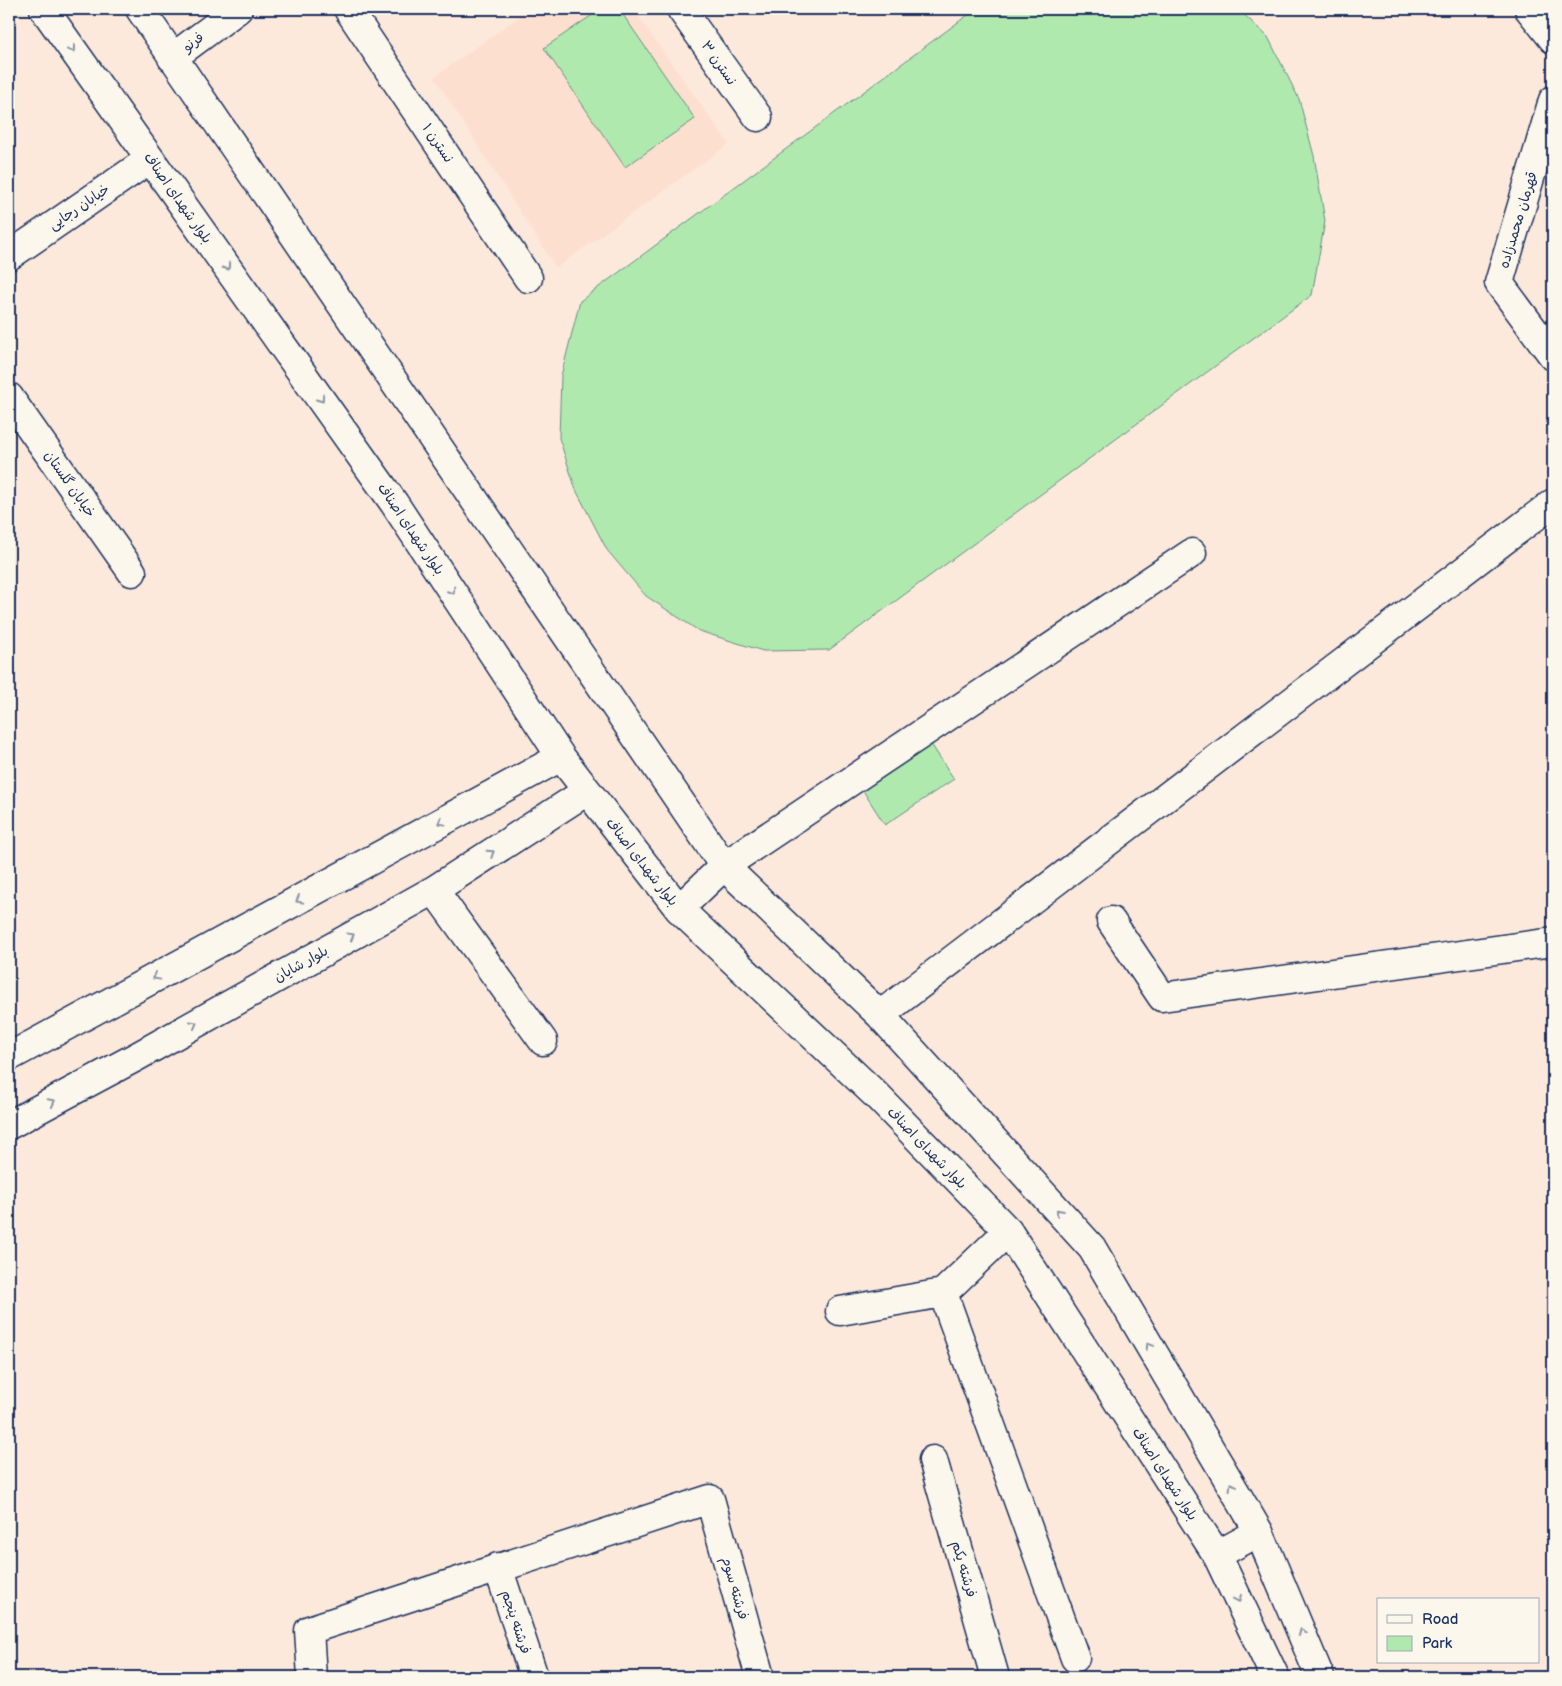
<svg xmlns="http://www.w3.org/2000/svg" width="1562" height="1686" font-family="'Balsamiq Sans','Playpen Sans Arabic',sans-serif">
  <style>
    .built { fill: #fddfcf }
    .green { fill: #b0e9ad; stroke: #668c86 }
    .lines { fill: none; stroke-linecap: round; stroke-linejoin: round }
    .minor-casing { stroke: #1b2f5e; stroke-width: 31 }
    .minor { stroke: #fbf7ec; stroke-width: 28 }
    .oneway { stroke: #8b93a5 }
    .labels { text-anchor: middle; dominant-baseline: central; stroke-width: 4; stroke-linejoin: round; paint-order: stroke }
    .street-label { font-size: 14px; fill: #1b2f5e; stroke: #fbf7ec }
  </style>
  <rect width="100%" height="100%" fill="#fce9db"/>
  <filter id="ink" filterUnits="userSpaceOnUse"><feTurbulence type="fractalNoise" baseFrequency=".02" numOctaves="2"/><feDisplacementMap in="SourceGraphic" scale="10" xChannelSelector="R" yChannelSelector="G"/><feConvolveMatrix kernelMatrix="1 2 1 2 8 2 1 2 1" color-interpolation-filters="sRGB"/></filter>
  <g filter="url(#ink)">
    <path class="built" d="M530 9H633L729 144 556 268 434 77Z"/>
    <path class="green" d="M601 9H619L695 119 625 167 544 48Z
      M976 9H1238L1268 37 1299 99 1314 156 1325 221 1312 295 829 650 763 651 699 631 646 596 607 550 576 490 559 438 561 376 580 301Z
      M931 744 954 779 885 825 862 789Z"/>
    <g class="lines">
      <g class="minor-casing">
        <path id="minor" d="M44 9 394 503 561 757 679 909 876 1095 1008 1231 1217 1555 1275 1677
          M140 9 724 866 880 1015 1092 1248 1259 1532 1320 1677
          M348 9 528 278
          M681 9 758 117
          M1529 9 1553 39
          M172 58 238 9
          M1553 100 1499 283 1553 356
          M9 256 150 159
          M9 397 132 572
          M434 890 543 1041
          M679 909 724 866 1192 553
          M1111 921 1162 997 1553 942
          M880 1015 1553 503
          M9 1057 561 757
          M9 1125 138 1056 434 890 587 791
          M1008 1231 943 1293 1075 1658
          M840 1311 943 1293
          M933 1460 995 1677
          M1217 1555 1259 1532
          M498 1567 534 1677
          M312 1677 309 1630 710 1499 760 1677"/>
      </g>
      <use href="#minor" class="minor"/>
    </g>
    <defs><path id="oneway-chevron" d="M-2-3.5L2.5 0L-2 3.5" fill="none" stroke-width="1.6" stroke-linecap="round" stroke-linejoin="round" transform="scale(1.25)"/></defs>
    <g class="oneway">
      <use href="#oneway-chevron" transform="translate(72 49) rotate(55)"/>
      <use href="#oneway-chevron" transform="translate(227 267) rotate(55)"/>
      <use href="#oneway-chevron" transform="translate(321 399) rotate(55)"/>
      <use href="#oneway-chevron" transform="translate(452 591) rotate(57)"/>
      <use href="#oneway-chevron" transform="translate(441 822) rotate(151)"/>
      <use href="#oneway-chevron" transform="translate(491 853) rotate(-33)"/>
      <use href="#oneway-chevron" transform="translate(299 900) rotate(151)"/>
      <use href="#oneway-chevron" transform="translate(351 936) rotate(-29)"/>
      <use href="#oneway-chevron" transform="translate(156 977) rotate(151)"/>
      <use href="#oneway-chevron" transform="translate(194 1024) rotate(-29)"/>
      <use href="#oneway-chevron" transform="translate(52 1102) rotate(-28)"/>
      <use href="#oneway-chevron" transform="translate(1059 1212) rotate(-132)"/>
      <use href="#oneway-chevron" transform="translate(1149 1346) rotate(-121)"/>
      <use href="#oneway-chevron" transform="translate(1232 1486) rotate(-121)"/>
      <use href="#oneway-chevron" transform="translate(1238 1599) rotate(65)"/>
      <use href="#oneway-chevron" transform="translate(1302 1632) rotate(-113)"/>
    </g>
  </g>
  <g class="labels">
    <g class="street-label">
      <text transform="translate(193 42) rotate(-36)">فرنو</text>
      <text transform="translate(719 63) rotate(55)">نسترن ۳</text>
      <text transform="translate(438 143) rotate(56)">نسترن ۱</text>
      <text transform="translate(178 198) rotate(55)">بلوار شهدای اصناف</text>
      <text transform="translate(79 207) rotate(-34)">خیابان رجایی</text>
      <text transform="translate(1518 220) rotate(-73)">قهرمان محمدزاده</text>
      <text transform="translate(70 484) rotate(55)">خیابان گلستان</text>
      <text transform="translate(411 529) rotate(56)">بلوار شهدای اصناف</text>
      <text transform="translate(642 862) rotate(52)">بلوار شهدای اصناف</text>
      <text transform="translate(301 964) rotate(-29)">بلوار شایان</text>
      <text transform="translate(927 1148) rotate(46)">بلوار شهدای اصناف</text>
      <text transform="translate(1165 1474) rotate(57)">بلوار شهدای اصناف</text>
      <text transform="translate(964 1569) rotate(74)">فرشته یکم</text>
      <text transform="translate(735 1588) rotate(74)">فرشته سوم</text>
      <text transform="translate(516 1622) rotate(72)">فرشته پنجم</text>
    </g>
  </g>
  <rect width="1562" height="1686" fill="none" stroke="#fbf7ec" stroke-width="30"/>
  <rect x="15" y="15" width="1532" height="1656" fill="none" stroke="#1b2f5e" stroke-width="2" filter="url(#ink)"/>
  <rect x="1377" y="1598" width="162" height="65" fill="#fbf7ec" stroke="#a1a7b3"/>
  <rect x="1387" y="1615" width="25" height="8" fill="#fbf7ec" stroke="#a1a7b3"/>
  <text x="1422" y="1624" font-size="15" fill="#1b2f5e">Road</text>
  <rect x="1387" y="1636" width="25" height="15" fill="#b0e9ad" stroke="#a1a7b3"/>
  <text x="1422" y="1648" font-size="15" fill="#1b2f5e">Park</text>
</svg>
